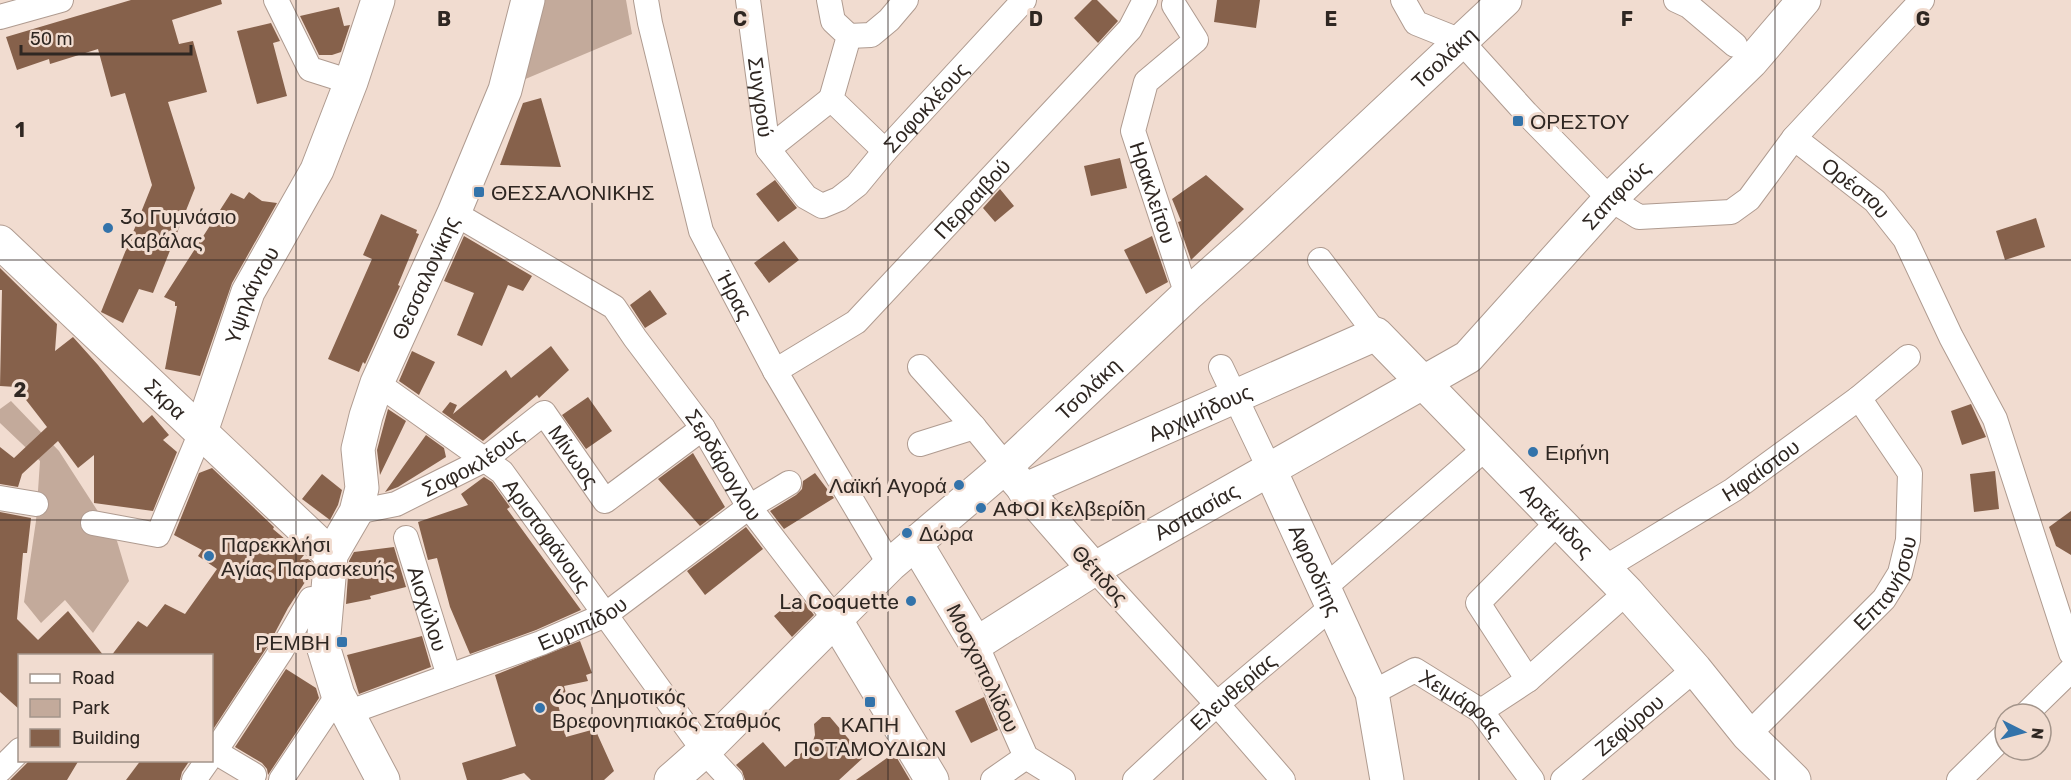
<svg xmlns="http://www.w3.org/2000/svg" width="2071" height="780" font-family="Rubik,sans-serif">
  <style>
    .green { fill: #c3aa9b }
    .building { fill: #86614b }
    .lines { fill: none; stroke-linecap: round; stroke-linejoin: round }
    .street-casing { stroke: #af9b90; stroke-width: 26 }
    .secondary-casing { stroke: #af9b90; stroke-width: 35 }
    .street { stroke: #fff; stroke-width: 24 }
    .secondary { stroke: #fff; stroke-width: 33 }
    .grid { fill: none; stroke: #2f2722; stroke-width: 1.5; stroke-opacity: 0.55 }
    .poi-dot { fill: #3373aa; stroke: #f1dcd0; stroke-width: 2 }
    .labels { text-anchor: middle; dominant-baseline: central; stroke-width: 6; stroke-linejoin: round; paint-order: stroke }
    .street-label { font-size: 21px; fill: #2f2722; stroke: #f1dcd0 }
    .poi-label { font-size: 21px; fill: #2f2722; stroke: #f1dcd0; text-anchor: start }
    .grid-label { font-size: 20px; text-anchor: middle; font-weight: bold; fill: #2f2722; stroke: #f1dcd0; stroke-width: 6; stroke-linejoin: round; paint-order: stroke }
  </style>
  <rect width="100%" height="100%" fill="#f1dcd0"/>
  <path class="green" d="M538 0H626L632 34 516 83Z
    M11 401 59 451 117 541 129 581 93 633 65 600 41 623 24 602 36 521 40 461 0 423V409Z"/>
  <path class="building" d="M131 0H221L222 4 172 20 179 44 193 41 207 92 168 102 195 188 153 293 139 289 123 323 101 312 152 185 125 93 111 97 98 49 50 64 49 59 17 70 6 37Z
    M1092 0H1097L1118 21 1098 43 1074 18Z
    M1217 0H1260L1256 28 1214 22Z
    M339 7 344 26 350 25 341 52 332 55H319L300 16Z
    M271 23 280 41 273 43 287 96 257 104 237 31Z
    M541 98 561 167 500 165 523 103Z
    M1120 158 1127 188 1091 196 1084 166Z
    M1206 175 1244 209 1191 260 1178 222 1181 221 1172 199Z
    M775 180 797 208 778 222 756 194Z
    M1000 189 1014 206 995 222 983 208Z
    M249 192 262 201 277 203 232 283 200 376 165 369 177 306H175V302L164 297 231 193 244 199Z
    M381 214 417 230 416 233 419 234 398 285 400 286 365 364 363 362 359 372 328 359 372 259 363 255Z
    M2036 218 2045 247 2005 260 1996 231Z
    M464 236 532 276 523 291 508 285 482 346 457 335 474 293 444 281Z
    M1152 236 1168 282 1146 294 1124 250Z
    M784 241 799 260 769 283 754 263Z
    M0 268 57 324 55 351 73 337 98 365 143 423 152 415 169 435 163 440 177 452 153 511 94 503V455L78 468 58 441 22 474 18 487 0 484V447L14 458 47 427 16 387 0 386 2 290H0Z
    M650 290 667 314 645 328 630 305Z
    M551 346 569 370 539 398 537 395 483 441 442 412 450 402 457 405 453 414 506 370 511 378Z
    M412 351 435 362 419 395 399 381Z
    M588 397 612 431 586 449 562 415Z
    M1971 404 1986 437 1962 445 1951 411Z
    M388 409 406 421 380 475 377 450Z
    M426 435 444 448 446 457 398 487 385 492Z
    M693 453 725 507 700 526 658 479Z
    M212 468 274 527 273 529 304 555 300 560 308 559 312 562 311 573 288 608 269 644 212 731V656H111L138 621 147 627 165 604 185 614 217 569 198 556 202 550 174 535 199 473Z
    M1995 471 1999 509 1974 512 1970 474Z
    M815 473 834 498 784 529 770 511 796 495 802 489 803 481Z
    M322 474 342 490 338 505 330 520 302 499Z
    M484 477 492 482 510 507 507 509 581 610 536 630 470 654 450 607 437 558 428 560 418 522 468 505 461 494Z
    M2071 511V555L2056 546 2049 527Z
    M0 512 31 518 27 553H23L17 619 38 640 68 611 104 656H20V710L0 692Z
    M746 527 763 549 705 595 687 571Z
    M394 547 406 587 370 596 371 599 346 604 349 561 354 552Z
    M799 595 814 615 792 637 774 616Z
    M422 636 431 667 359 694 347 655Z
    M580 641 592 673 586 675 588 681 564 686 566 693 556 696 566 737 595 729 614 771 604 780H531L524 773 501 780H467L462 763 516 746 495 675Z
    M286 669 316 688 319 698 268 775 267 769 262 763 235 747Z
    M984 697 998 730 971 743 955 711Z
    M822 717H830L864 757 839 780H745L742 771 736 765 763 742 785 767 812 744 815 735 814 724Z
    M894 753 910 780H856Z
    M30 760H79L67 780H10Z
    M141 760H190L182 772 180 780H126Z"/>
  <g class="lines">
    <g class="street-casing">
      <g id="street">
        <path d="M276 0 310 69 351 82"/>
        <path id="s1" d="M646 0 650 23 701 231 775 371 890 565"/>
        <path id="s2" d="M748 0 768 149 806 197 822 206 839 199 857 185 885 151 1024 0"/>
        <path d="M829 0 833 21 849 36 831 99 885 151"/>
        <path id="s3" d="M1403 0 1416 23 1461 41 1526 113 1610 199 1639 217 1731 212 1749 199 1794 138 1875 201 1905 239 1951 337 1995 419 2071 653"/>
        <path d="M1676 0 1689 6 1735 45"/>
        <path id="s4" d="M1174 5 1196 40 1146 82 1133 131 1187 295"/>
        <path d="M0 17 61 0"/>
        <path d="M849 36 871 35 889 20 906 0"/>
        <path d="M1794 138 1922 0"/>
        <path d="M768 149 831 99"/>
        <path id="s5" d="M454 213 614 307 635 338 703 428 749 507 835 619"/>
        <path d="M1320 260 1376 334"/>
        <path d="M920 367 974 427 1006 466"/>
        <path d="M1221 367 1270 470"/>
        <path id="s6" d="M775 371 856 322 1130 29 1145 0"/>
        <path id="s7" d="M377 383 502 472 704 751 731 780"/>
        <path d="M920 444 974 427"/>
        <path d="M0 498 36 504"/>
        <path id="s8" d="M356 512 396 504 484 460 544 413 605 501 703 428"/>
        <path d="M93 523 158 535 201 432"/>
        <path id="s9" d="M406 538 449 676"/>
        <path d="M1094 569 1217 704 1283 780"/>
        <path id="s10" d="M1603 569 1733 490 1859 398 1908 357"/>
        <path d="M1324 588 1487 447"/>
        <path d="M976 644 1026 757 1063 780"/>
        <path d="M1528 680 1478 603 1559 521"/>
        <path id="s11" d="M1372 693 1415 670 1481 711 1532 780"/>
        <path d="M1481 711 1528 680 1627 592"/>
        <path id="s12" d="M347 713 541 643 605 615 749 507 789 483"/>
        <path d="M2026 714 2071 670"/>
        <path id="s13" d="M1748 735 1884 599 1900 573 1908 540 1910 473 1859 398"/>
        <path d="M212 750 254 775"/>
        <path d="M212 756 281 651 311 599"/>
        <path d="M0 770 20 750"/>
        <path d="M194 780 208 760"/>
        <path d="M281 780 338 695"/>
        <path d="M993 780 1026 757"/>
        <path id="s14" d="M1135 780 1217 704 1333 606"/>
        <path id="s15" d="M1563 780 1695 669"/>
        <path d="M1959 780 2005 735"/>
      </g>
    </g>
    <g class="secondary-casing">
      <g id="secondary">
        <path id="s16" d="M0 242 331 555"/>
        <path id="s17" d="M201 432 248 292 317 170 351 82 378 0"/>
        <path id="s18" d="M1270 470 1372 693 1387 780"/>
        <path d="M1012 475 1094 569"/>
        <path id="s19" d="M1024 490 1376 334 1627 592 1695 669 1748 735 1794 780"/>
        <path id="s20" d="M915 542 976 644 1094 569 1468 357 1610 199 1751 62 1804 0"/>
        <path d="M835 619 932 780"/>
        <path id="s21" d="M383 780 338 695 323 646 331 555 356 512 362 488 358 449 366 416 377 383 454 213 505 90 528 0"/>
        <path id="s22" d="M671 780 704 751 890 565 1006 466 1187 295 1251 238 1505 0"/>
      </g>
    </g>
    <use href="#street" class="street"/>
    <use href="#secondary" class="secondary"/>
  </g>
  <path class="grid" d="M296 0V780M592 0V780M888 0V780M1183 0V780M1479 0V780M1775 0V780M0 260H2071M0 520H2071"/>
  <g class="poi-dot">
    <rect x="1512" y="115" width="12" height="12" rx="3"/>
    <rect x="473" y="186" width="12" height="12" rx="3"/>
    <circle cx="108" cy="228" r="6"/>
    <circle cx="1533" cy="452" r="6"/>
    <circle cx="959" cy="485" r="6"/>
    <circle cx="981" cy="508" r="6"/>
    <circle cx="907" cy="533" r="6"/>
    <circle cx="209" cy="556" r="6"/>
    <circle cx="911" cy="601" r="6"/>
    <rect x="336" y="636" width="12" height="12" rx="3"/>
    <rect x="864" y="696" width="12" height="12" rx="3"/>
    <circle cx="540" cy="708" r="6"/>
  </g>
  <g class="labels">
    <g class="street-label">
      <text stroke="none"><textPath href="#s22" startOffset="1058">Τσολάκη</textPath></text>
      <text stroke="none"><textPath href="#s2" startOffset="98">Συγγρού</textPath></text>
      <text stroke="none"><textPath href="#s2" startOffset="375">Σοφοκλέους</textPath></text>
      <text stroke="none"><textPath href="#s3" startOffset="596">Ορέστου</textPath></text>
      <text stroke="none"><textPath href="#s4" startOffset="222">Ηρακλείτου</textPath></text>
      <text stroke="none"><textPath href="#s20" startOffset="908">Σαπφούς</textPath></text>
      <text stroke="none"><textPath href="#s6" startOffset="264">Περραιβού</textPath></text>
      <text stroke="none"><textPath href="#s21" startOffset="537">Θεσσαλονίκης</textPath></text>
      <text stroke="none"><textPath href="#s17" startOffset="146">Υψηλάντου</textPath></text>
      <text stroke="none"><textPath href="#s1" startOffset="310">Ήρας</textPath></text>
      <text stroke="none"><textPath href="#s22" startOffset="572">Τσολάκη</textPath></text>
      <text stroke="none"><textPath href="#s16" startOffset="228">Σκρα</textPath></text>
      <text stroke="none"><textPath href="#s19" startOffset="192">Αρχιμήδους</textPath></text>
      <text stroke="none"><textPath href="#s8" startOffset="268">Μίνωος</textPath></text>
      <text stroke="none"><textPath href="#s8" startOffset="128">Σοφοκλέους</textPath></text>
      <text stroke="none"><textPath href="#s5" startOffset="378">Σερδάρογλου</textPath></text>
      <text stroke="none"><textPath href="#s10" startOffset="186">Ηφαίστου</textPath></text>
      <text stroke="none"><textPath href="#s20" startOffset="376">Ασπασίας</textPath></text>
      <text stroke="none"><textPath href="#s19" startOffset="645">Αρτέμιδος</textPath></text>
      <text stroke="none"><textPath href="#s7" startOffset="231">Αριστοφάνους</textPath></text>
      <text stroke="none"><textPath href="#s18" startOffset="110">Αφροδίτης</textPath></text>
      <text transform="translate(1100 575) rotate(48)">Θέτιδος</text>
      <text stroke="none"><textPath href="#s13" startOffset="207">Επτανήσου</textPath></text>
      <text stroke="none"><textPath href="#s9" startOffset="74">Αισχύλου</textPath></text>
      <text stroke="none"><textPath href="#s12" startOffset="252">Ευριπίδου</textPath></text>
      <text transform="translate(983 668) rotate(64)">Μοσχοπολίδου</text>
      <text stroke="none"><textPath href="#s14" startOffset="132">Ελευθερίας</textPath></text>
      <text stroke="none"><textPath href="#s11" startOffset="106">Χειμάρρας</textPath></text>
      <text stroke="none"><textPath href="#s15" startOffset="86">Ζεφύρου</textPath></text>
    </g>
    <g class="poi-label">
      <text x="1530" y="121">ΟΡΕΣΤΟΥ</text>
      <text x="491" y="192">ΘΕΣΣΑΛΟΝΙΚΗΣ</text>
      <text x="120" y="216">3ο Γυμνάσιο<tspan x="120" dy="24">Καβάλας</tspan></text>
      <text x="1545" y="452">Ειρήνη</text>
      <text x="947" y="485" text-anchor="end">Λαϊκή Αγορά</text>
      <text x="993" y="508">ΑΦΟΙ Κελβερίδη</text>
      <text x="919" y="533">Δώρα</text>
      <text x="221" y="544">Παρεκκλήσι<tspan x="221" dy="24">Αγίας Παρασκευής</tspan></text>
      <text x="899" y="601" text-anchor="end">La Coquette</text>
      <text x="330" y="642" text-anchor="end">ΡΕΜΒΗ</text>
      <text x="552" y="696">6ος Δημοτικός<tspan x="552" dy="24">Βρεφονηπιακός Σταθμός</tspan></text>
      <text x="870" y="724" text-anchor="middle">ΚΑΠΗ<tspan x="870" dy="24">ΠΟΤΑΜΟΥΔΙΩΝ</tspan></text>
    </g>
  </g>
  <g class="grid-label">
    <text x="444" y="26">B</text>
    <text x="740" y="26">C</text>
    <text x="1036" y="26">D</text>
    <text x="1331" y="26">E</text>
    <text x="1627" y="26">F</text>
    <text x="1923" y="26">G</text>
    <text x="20" y="137">1</text>
    <text x="20" y="397">2</text>
  </g>
  <rect x="18" y="654" width="195" height="108" fill="#f1dcd0" stroke="#a3948a" stroke-width="1.5"/>
  <rect x="30" y="674" width="30" height="9" fill="#ffffff" stroke="#a3948a" stroke-width="1.5"/>
  <text x="72" y="684" font-size="18" fill="#2f2722">Road</text>
  <rect x="30" y="699" width="30" height="18" fill="#c3aa9b" stroke="#a3948a" stroke-width="1.5"/>
  <text x="72" y="714" font-size="18" fill="#2f2722">Park</text>
  <rect x="30" y="729" width="30" height="18" fill="#86614b" stroke="#a3948a" stroke-width="1.5"/>
  <text x="72" y="744" font-size="18" fill="#2f2722">Building</text>
  <g transform="translate(2023 732) rotate(96)"><circle r="28" fill="#f1dcd0" stroke="#a3948a" stroke-width="1.5"/>
  <path d="M0-4.5L10 22L0 15L-10 22Z" fill="#3373aa"/>
  <text y="-9" font-size="16" font-weight="bold" text-anchor="middle" fill="#2f2722">N</text>
  </g>
  <path d="M21 45v9h170v-9" fill="none" stroke="#2f2722" stroke-width="3"/>
  <text x="30" y="45" font-size="18" fill="#2f2722" stroke="#f1dcd0" stroke-width="4.5" paint-order="stroke">50 m</text>
</svg>
